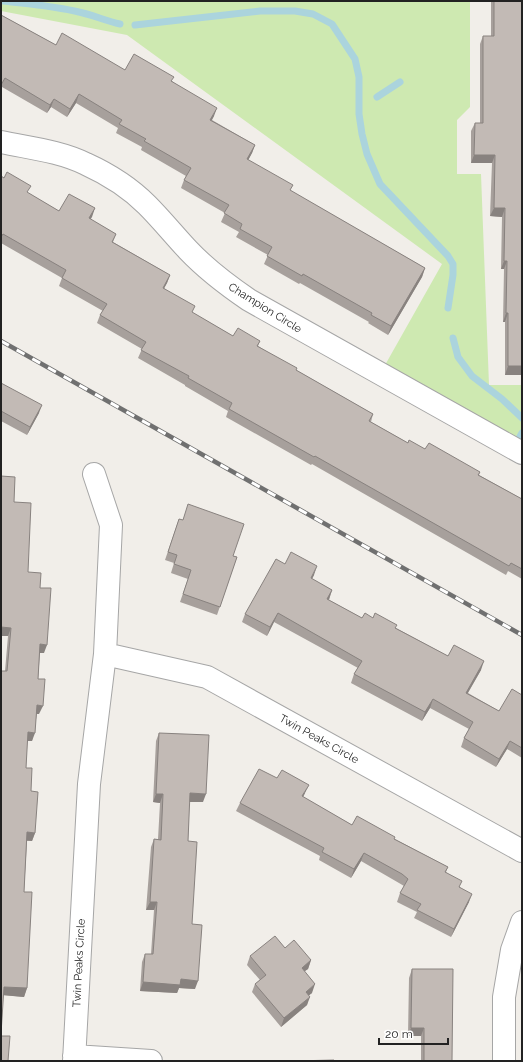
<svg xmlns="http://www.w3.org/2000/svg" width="523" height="1062" font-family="Raleway,sans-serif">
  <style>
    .grass { fill: #cee9b1 }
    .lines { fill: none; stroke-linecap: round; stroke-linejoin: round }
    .stream { stroke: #abd4dd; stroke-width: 7 }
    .minor-casing { stroke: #a6a6a6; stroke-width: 24 }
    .minor { stroke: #fff; stroke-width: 22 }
    .rail-casing { stroke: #707070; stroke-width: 4.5 }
    .rail { stroke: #fff; stroke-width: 3; stroke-dasharray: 9; stroke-linecap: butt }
    .wall { fill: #a7a09c }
    .shaded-wall { fill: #88827f }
    .building { fill: #c2bab5; stroke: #88827f }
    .labels { text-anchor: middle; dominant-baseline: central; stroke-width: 3; stroke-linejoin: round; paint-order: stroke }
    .street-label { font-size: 11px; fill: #222; stroke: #fff }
  </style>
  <rect width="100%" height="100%" fill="#f1eee9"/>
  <path class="grass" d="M1 1H470V107L457 120V174H481L489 385H522V453L380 374 442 264 127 35 1 11Z"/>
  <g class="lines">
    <path class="stream" d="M3 1C28 4 54 6 79 12 93 15 106 21 120 24
      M135 25 260 11H295L313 14 332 24 355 59 359 77V114L362 134 367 154 380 184 448 256 453 264V275L448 308
      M377 97 400 82
      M453 338 458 357 472 376 502 399 522 418
      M514 447 522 433"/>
    <g class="minor-casing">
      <path id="minor" d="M1 142C29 148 60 151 86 164 108 174 130 188 147 205 161 219 174 235 188 250 206 269 227 285 249 300L522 453
        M105 654 207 677 522 851
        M74 1056 151 1061
        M74 1061 89 784 105 654 111 525 94 474
        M504 1061V997L512 950 522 922"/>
    </g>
    <use href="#minor" class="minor"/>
    <g class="rail-casing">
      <path id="rail" d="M1 341 522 635"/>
    </g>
    <use href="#rail" class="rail"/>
  </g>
  <path class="wall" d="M491 1H522V375H505V322H503L504 269H501L502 217 490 216 492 163H471V131L475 123H480V44L483 36H491Z
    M1 15 56 45 125 70 172 81 214 116 212 120 255 145 252 153 248 160 291 191 425 268 422 277 388 335 368 323 369 322 300 283 299 284 264 264 268 255 236 237 239 232 221 222 225 213 181 188 184 180 186 176 141 150 142 147 116 133 118 128 76 103 67 117 51 107 47 113 2 87Z
    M1 176 28 193 59 211 95 208 90 219 116 234 113 242 170 275 167 283 164 288 193 313 233 336 260 341 258 346 296 370 373 414 371 422 408 443 425 449 480 472 479 475 522 499V579L508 571 506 575 312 464 311 465 226 417 228 411 185 386V385L138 358 142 349 97 323 100 315 103 311 59 286 62 278 1 243Z
    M1 383 39 413 27 435 1 421Z
    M1 476 14 502 28 572 40 588 44 653H40L38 679 39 714H37L32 741H27L26 768 31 791 35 833 32 841H27L24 892 27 988 24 997 4 995 5 671 8 636H1Z
    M179 519 233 556 237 557 217 615 180 602 188 579 171 573 174 563 165 560Z
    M285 564 314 575 312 579 332 590 329 600 362 618H373L396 628 448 656 481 670 468 693 499 711 522 695V758L507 749 496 767 461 747 464 738 469 729 430 708 422 721 351 683 354 674 358 668 274 622 267 636 242 622 245 614Z
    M159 733 203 802H189L188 841 195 989 179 988 177 993 140 991 142 962 145 954H151L154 910H146L151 847 154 839H158L160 803 153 802 156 741Z
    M277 778 305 793 303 797 352 825 395 839 448 867 446 872 460 887 469 902 451 937 414 918 417 912 397 902 400 893 404 886 399 883 361 861 351 878 319 860 320 856 236 811 240 803Z
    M285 948 311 960 308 969 304 971 312 993 309 995 307 1005 281 1027 252 992 255 984 260 980 247 965 250 956Z
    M412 969 452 1061H421V1036H408L409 978Z"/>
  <path class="shaded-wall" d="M79 94 76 103 67 117 70 109Z
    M54 99 51 107 47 113 50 105Z
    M217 108 214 116 207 128 210 120Z
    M255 145 252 153 244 168 247 159Z
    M474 155H495L492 163H471Z
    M95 208 92 217 86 227 89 218Z
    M494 208H505L502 217 490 216Z
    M504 261H507L504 269H501Z
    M425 268 422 277 388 335 391 326Z
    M170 275 167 283 160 296 163 288Z
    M506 313H508L505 322H503Z
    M508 366H522V375H505Z
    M42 405 39 413 27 435 30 427Z
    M317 566 314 575 308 586 311 578Z
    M332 590 329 599 324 608 327 599Z
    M278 613 274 622 267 636 270 627Z
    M1 627 11 628 8 636H1Z
    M40 644 47 645 44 653H37Z
    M484 661 481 670 463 701 466 693Z
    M433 699 430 708 422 721 425 712Z
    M37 705 43 706 39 714H34Z
    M28 732 35 733 32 741H25Z
    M510 741 507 749 496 767 499 759Z
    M309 785 299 805 302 796Z
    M190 793 206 794 203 802H187Z
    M156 794H163L160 803 153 802Z
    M27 832 35 833 32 841 24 840Z
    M364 853 361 861 351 878 354 869Z
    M472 894 469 902 451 937 454 929Z
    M150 902H157L154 910H146Z
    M311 960 308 969 298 976 302 968Z
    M181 979 198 981 195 989 179 988 177 993 140 991 143 982Z
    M315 984 312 993 303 1000 306 992Z
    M4 987 27 988 24 997 1 995Z
    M310 997 307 1005 281 1027 284 1018Z
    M411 1028H424L421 1036H408Z"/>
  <path class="building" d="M494 1H522V366H508V313H506L507 261H504L505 208H494L495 155H474L475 123H483V36H494Z
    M1 15 56 45 62 33 125 70 134 54 174 77 171 81 217 108 210 120 255 145 247 159 293 185 290 190 425 268 391 326 371 315 372 313 303 274 302 276 267 256 272 247 240 229 242 224 224 213 229 205 184 180 191 168 144 141 146 139 119 124 122 120 79 94 70 109 54 99 50 105 5 78 1 85Z
    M7 172 31 186 27 192 59 211 69 194 95 208 89 218 116 234 112 242 170 275 163 288 195 306 192 312 233 336 238 328 260 341 257 346 297 368 296 370 373 414 369 421 408 443 409 440 425 449 429 443 480 472 478 475 522 499V569L511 563 509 566 315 456 314 457 229 409 232 403 188 378 189 376 141 350 146 342 100 315 107 304 62 278 66 270 3 234 1 237V176L4 178Z
    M1 383 42 405 30 427 1 411Z
    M1 476 15 477 14 502 31 503 28 572 41 573 40 588H51L47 645 40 644 38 679H45L43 706 37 705 35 733 28 732 26 768H32L31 791 38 792 35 833 27 832 24 892H32L27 988 4 987 1 1034V671H7L11 628 1 627Z
    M188 504 244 524 233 556 237 557 220 607 183 594 191 570 174 564 177 555 168 552 179 519 183 520Z
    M291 552 317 566 311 578 332 590 327 599 362 618 365 613 373 618 375 613 397 625 395 628 448 656 454 645 484 661 466 693 499 711 512 689 522 695V748L510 741 499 759 464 738 473 722 433 699 425 712 354 674 362 661 278 613 270 627 245 614 276 559 285 564Z
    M159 733 209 735 206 794 190 793 188 841 197 842 192 924 202 925 198 981 181 979 180 985 143 982 145 954H153L157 902H150L154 839 161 840 163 794H156Z
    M259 769 277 778 282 770 309 785 302 796 352 825 357 816 395 837 394 839 448 867 445 872 462 881 459 887 472 894 454 929 417 910 421 904 400 893 408 879 402 874 364 853 354 869 322 852 324 848 240 803Z
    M275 936 285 948 294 940 311 960 302 968 315 984 306 992 310 997 284 1018 255 984 266 975 250 956Z
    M412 969H453L452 1061H424V1028H411Z
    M1 1036H10L8 1061H1Z
    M334 1060V1061H294Z"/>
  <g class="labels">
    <g class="street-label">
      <text transform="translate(265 308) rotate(32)">Champion Circle</text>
      <text transform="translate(319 739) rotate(29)">Twin Peaks Circle</text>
      <text transform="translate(79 963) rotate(-87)">Twin Peaks Circle</text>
    </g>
  </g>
  <rect width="523" height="1062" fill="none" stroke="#222222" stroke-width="4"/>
  <path d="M379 1038v6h69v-6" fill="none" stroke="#222222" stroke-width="2"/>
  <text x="385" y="1038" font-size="12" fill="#222222" stroke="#ffffff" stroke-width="3" paint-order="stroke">20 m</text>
</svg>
